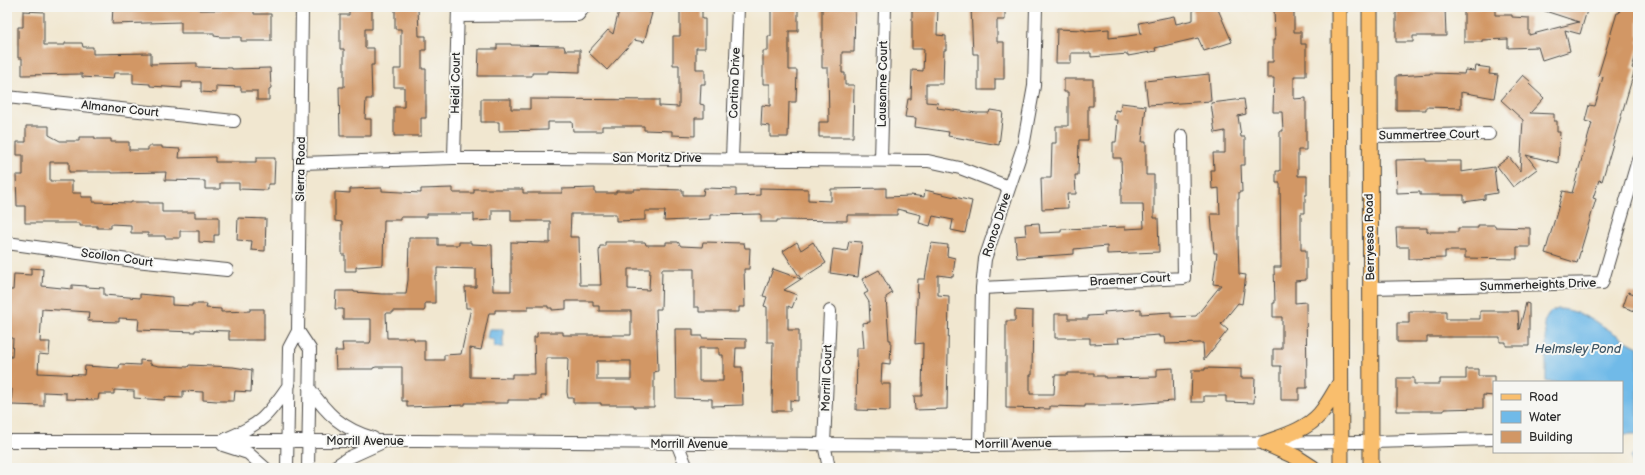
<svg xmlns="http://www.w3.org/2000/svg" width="1645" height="475" font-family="'Balsamiq Sans',sans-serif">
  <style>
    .water { fill: #70bae8; stroke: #4e728a }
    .building { fill: #d29765; fill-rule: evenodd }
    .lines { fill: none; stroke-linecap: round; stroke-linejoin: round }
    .minor-casing { stroke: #494744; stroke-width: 14 }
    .major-casing { stroke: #494744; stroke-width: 17 }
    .minor { stroke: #fff; stroke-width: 12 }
    .major { stroke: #f9be6d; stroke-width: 15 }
    .labels { text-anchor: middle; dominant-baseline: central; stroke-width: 4; stroke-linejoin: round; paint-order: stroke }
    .street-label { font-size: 12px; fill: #2b2b2b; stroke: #f6f6f2 }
    .water-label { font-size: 13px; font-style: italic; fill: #405664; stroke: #f6f6f2 }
  </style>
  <rect width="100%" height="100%" fill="#f6f6f2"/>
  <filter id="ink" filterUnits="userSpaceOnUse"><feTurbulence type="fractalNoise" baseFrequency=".025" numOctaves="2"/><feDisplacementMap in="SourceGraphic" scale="8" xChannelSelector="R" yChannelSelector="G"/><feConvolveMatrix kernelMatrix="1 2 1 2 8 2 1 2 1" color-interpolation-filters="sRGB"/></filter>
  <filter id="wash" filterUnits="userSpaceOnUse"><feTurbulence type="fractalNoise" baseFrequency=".012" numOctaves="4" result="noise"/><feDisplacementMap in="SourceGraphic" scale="16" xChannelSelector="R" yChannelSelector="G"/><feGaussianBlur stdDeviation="0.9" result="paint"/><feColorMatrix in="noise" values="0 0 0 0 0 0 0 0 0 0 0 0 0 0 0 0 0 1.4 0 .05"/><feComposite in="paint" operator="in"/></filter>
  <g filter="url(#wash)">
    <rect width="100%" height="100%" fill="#f1e7d0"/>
    <path class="water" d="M1558 309C1585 309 1614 336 1638 347V434H1622V382H1546V334L1544 322 1550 312Z
      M489 329H503V347H494V340L487 338Z
      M1638 452V468H1633L1631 456 1634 453Z"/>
    <g id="blocks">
      <path class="building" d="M113 7H199V10H221V7H235V9H254V14H271V41H241V37H221L214 36V33H181V22L112 24Z
        M349 7H372V29H365V48H374V65H371L372 99H366L365 119H371V136H340L339 87H344V49H340V15H349Z
        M395 7H418L419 36H426V50H422V69H426V118H421V136H394V107H404V87H394V69H401V29H395Z
        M620 7H631L652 13 644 42 634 40 607 70 588 52 608 30 613 34Z
        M680 7H702V19H705V48H696V69H705V84H701L700 104 704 105V118H695V136L672 135V131L644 130V126H602V131H573L572 122H548V130L499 131V122H481V99H511V109H530V99L659 100V106L679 107V65H673V36H680Z
        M771 7H798V31H789V70H797L796 102H789L788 137H770V126L761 125 762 105 770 106V84H763V51H768V36H771Z
        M822 7H855L854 52H842V73H845V85H854L853 137H819V122H829L828 68H822Z
        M912 7H938L937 35 946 36V50H944L943 84H926V102L938 103 937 108 977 113H989L990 110 1003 112 999 145 948 136 949 132 915 127 916 118 905 117 908 99H911L912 70 923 71 924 49H912Z
        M971 7H1000V8H1005V20H997V42H1004V79H995V90H978V54H973Z
        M1193 7H1217L1232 42 1204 51 1198 38 1155 48 1156 51 1128 56V54L1091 57V53H1071V63H1056L1057 29 1085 30V31L1109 29V38L1128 36 1141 34 1139 23 1174 16 1176 24 1193 20Z
        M1274 7H1294V32H1301V44H1306V76H1294V99L1306 98V150H1298V176H1307V195H1305V213H1301V250H1306V280L1295 281V303L1306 302 1307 388H1299V400H1281V366H1273V349H1282V317H1273V303H1275L1274 267H1281L1280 183H1276V171H1280V131H1283L1282 112H1273L1274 78H1267V62H1273V40H1275Z
        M1445 7 1446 36H1413V42H1396V9Z
        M1540 7H1588L1580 34 1565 30 1570 51 1542 60 1538 47 1508 48V39L1482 40V42H1464V9L1495 8V15H1512V17L1529 18V35L1579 22 1539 9Z
        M1621 7H1638V48L1632 68 1635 69 1602 181 1599 180 1593 198 1596 199 1577 263 1545 253 1563 191 1572 193 1592 123 1585 121 1589 105 1595 106 1603 77 1598 76 1617 13H1619Z
        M23 11 44 12V45H65V43H82L83 47H93V54L151 53V64L197 63V67L232 68V69L270 68 271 88 269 89V100H257V91H241V87L216 86V93L201 92V82H182V88L150 86V84L133 83V73H114L113 79 82 77V74L22 75V58H18V27H23Z
        M497 44H511V45L564 46 565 50H580V72L547 71V73H532V76H478L479 49H497Z
        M1476 66 1490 68 1489 74 1498 75 1494 98 1461 92V108L1426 107V110H1396V76L1430 74V73L1464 74 1465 70 1475 71Z
        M1209 74 1211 101 1148 105 1145 81Z
        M1523 75 1531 82 1529 84 1544 98 1530 113 1554 114V121H1557V132H1560L1558 163 1526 155 1537 169 1513 187 1497 166 1509 157 1520 171 1523 120 1501 100Z
        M1064 79H1093V106H1088V140H1079L1078 175H1075L1076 194H1067L1068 208 1042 209 1041 178H1051L1052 143H1056V126H1068V92H1064Z
        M1244 99 1246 114 1238 116 1241 137H1245V165H1241L1242 192H1239V199H1238V238L1239 274 1246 275 1242 304 1238 303 1221 324 1228 330 1204 360 1203 343 1165 344 1164 337H1159V335L1118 338 1119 343 1090 344V338H1055V314H1068V319H1088V316L1105 315 1104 312 1141 309V314L1171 312V317L1196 316 1221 285 1213 284 1217 253H1214L1211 214H1220L1219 188 1212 189 1211 170H1214L1213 153H1225V131L1215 133 1211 103Z
        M1121 103 1146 106 1142 142H1146V175H1154V218H1158L1159 252 1107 254V246L1074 249V254L1017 258 1015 236 1026 235 1025 224 1039 223 1040 233 1061 232V229L1125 227V229L1144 228 1143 204H1121V189H1122L1121 158H1113V142H1116L1118 120H1114L1115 110 1120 111Z
        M26 126H49V135L60 141H79V137H95V139H111V142H129V150H148V146H162V148L180 149 179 158 215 157V162H256V158H275L274 184H268V190L239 189V183H220V189H205V181L165 180 166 172 111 173V172H69V162H50V181H72V193H81V197H93V202L131 203V202H149V203H162V212H195V217H219V235H214V243L199 242V231H180V238H165V236H148V233H131V225L111 224V228H97V226H80V223H25V206H17L16 175H23V155H17V142H26Z
        M1426 159V161H1461V172L1494 167 1497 193 1485 195V199L1464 202V195H1420V192L1397 193 1396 160Z
        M382 188V191L421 193V189L453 188V193H474V189H523V193H562V189L595 188V193H616V191H634V189H647L683 190V195H703L704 188 736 189V196L760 195V188L808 189V200L831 201V189L886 188V197L911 196V195L924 197 925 190 972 201 965 233 951 230 953 220 933 216 930 226 919 223 921 215 897 209V215H847V221L777 220V222H761V214L710 215V219L664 221 665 211H645V220L616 221V214H571L570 237H579L580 285H601L599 252 600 246H605V242H645L646 245H666V242H678L681 246 702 247 703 242 744 243 745 248H750L749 269H744L745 307H739V312H699V307H694V269H662L661 309H656L658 371 654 372V407H634V405H601V403H573V398H568L567 392 568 358H546V396H541V400H508V403H465V405L407 407V401H402V367H376L373 368V369H336L335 351H343L342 343H370L371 340V319H343V309H335L336 291H354V292L382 294H406L408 280 409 238H438V245H459V242H471V244L492 245 493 291H511V242L550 243V221H511V210H492V220L474 221V214H427V217H400V220H384L383 265 356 267V271H345V255H342V222L335 221V192L350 193V189ZM437 268 476 269V287H465L466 308H471L461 354 444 355V360H425V340H414V338H387L386 313H393V311H424L425 309V303H435V275H437ZM628 269H650L649 290 628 289ZM566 301H593V306H599V311H631V335H563V332H540L537 333V337H534L535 374H512V378L470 377V348L481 350 489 313H495V310H528V306H548V308H552V310L566 309ZM597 361H631V380H597Z
        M238 218 266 219 265 251 251 250 252 241 237 240Z
        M1478 225H1495V227L1530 228V247H1517V259L1465 258V251H1445V258L1409 259V247H1397L1396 228H1427V232H1458V228H1478Z
        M849 241 862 242 858 277 830 273 833 249 847 251Z
        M797 242 801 250 813 242 826 263 784 290 797 295 792 308 788 306V330H799V401L790 400V411H772L773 342H767V307L764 306 767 297 763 296 773 269 801 279 783 251Z
        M931 243 948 245 947 256 955 258 953 277 938 275V295L949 296 947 409 915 410 914 396H922L923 343 915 344 918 279H925Z
        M31 268 43 269 42 286 72 289V285L86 286V287L104 288V295L140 298V294L172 297V305L192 306V304H207L206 308 221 309V312L250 311V309H264V340H229V331L195 330V332L138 330 139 319 119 318V322L88 321 89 312 42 309 40 342H50L49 355 39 354 38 373 84 375 85 366 119 368 120 364 140 365V360L150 361V364L159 366 188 367 189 365 233 367 252 370 251 392 235 391 234 401H217L203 400V392L183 391V398L165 397V400L148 399 134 398V391L114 390V394H99L98 400 66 399V393L44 392V406L11 405 12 389H7V357H12L13 338H9L10 320H8L9 290H13L14 274 31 275Z
        M879 270 892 293 886 297 889 340H891L890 364 882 363 881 384H890V411L856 410 857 348H864L862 323 870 322 869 302 864 294 868 292 862 279Z
        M1628 292 1638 295V312L1623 307Z
        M1526 303 1529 304V346H1506V342H1500V337H1427V342H1397V323H1409V311H1446V319H1480V311H1518L1519 330Z
        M1015 310 1033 311 1032 375H1030V394H1054L1055 375H1068V373H1094V376H1105V378L1157 377V369L1173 368 1174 401 1119 405H1085V407L1050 406V409L1006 408V321H1015Z
        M675 329H693V336H702V338L746 339V348H736L735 367H742L743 405 712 406V399L676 398ZM699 348H719V355H723V381H699Z
        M1205 368 1241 369V378H1255L1254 403 1226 402V396H1204V402H1191L1192 370H1205Z
        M1466 369H1478V376H1494V396L1483 395V408L1444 409V411H1397V378H1414V384H1440V379H1466Z"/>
    </g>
  </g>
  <g filter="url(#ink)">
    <use href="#blocks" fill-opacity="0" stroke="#494744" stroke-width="1"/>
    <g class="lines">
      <g class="minor-casing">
        <path id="minor" d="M458 16 578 15 584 7
          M7 97 234 121
          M1370 136 1489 134
          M454 158 458 7
          M732 158 738 7
          M881 160 885 7
          M301 163 454 158H552L928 161 960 168 1009 187
          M7 243 135 261 227 270
          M982 288 1184 278 1182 136
          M1371 288 1602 283 1638 160
          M298 331 310 349 308 468
          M309 388C327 414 342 429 373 438
          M226 439C261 424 267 417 289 385
          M7 441H416L979 445 1124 443 1371 442 1494 439
          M677 443 687 468
          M223 445 248 453 265 468
          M979 445 982 288 985 259 1023 147 1034 86 1036 7
          M287 468 289 348 298 331 302 7
          M333 468 348 458 381 443
          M829 468 824 444 830 311"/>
      </g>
      <g class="major-casing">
        <path id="major" d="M1339 7 1341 468
          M1370 7 1371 468
          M1265 443C1284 436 1306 430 1320 414 1328 405 1334 393 1340 383
          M1265 443 1296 457 1313 468"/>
      </g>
      <use href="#minor" class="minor"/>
      <use href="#major" class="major"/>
    </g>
  </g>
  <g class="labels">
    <g class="street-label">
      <text transform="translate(456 83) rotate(-89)">Heidi Court</text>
      <text transform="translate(735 83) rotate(-88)">Cortina Drive</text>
      <text transform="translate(883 84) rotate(-89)">Lausanne Court</text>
      <text transform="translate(120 109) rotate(6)">Almanor Court</text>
      <text transform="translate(1429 135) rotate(-1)">Summertree Court</text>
      <text x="657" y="158">San Moritz Drive</text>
      <text transform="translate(301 169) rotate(-89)">Sierra Road</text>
      <text transform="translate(997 225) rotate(-72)">Ronco Drive</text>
      <text transform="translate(1370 237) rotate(-91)">Berryessa Road</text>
      <text transform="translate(117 258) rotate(8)">Scollon Court</text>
      <text transform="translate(1130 280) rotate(-3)">Braemer Court</text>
      <text transform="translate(1538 285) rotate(-2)">Summerheights Drive</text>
      <text transform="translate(827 378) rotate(-88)">Morrill Court</text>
      <text x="365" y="441">Morrill Avenue</text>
      <text x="689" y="444">Morrill Avenue</text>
      <text transform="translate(1013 444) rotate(-1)">Morrill Avenue</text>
    </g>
    <g class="water-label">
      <text x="1578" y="349">Helmsley Pond</text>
    </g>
  </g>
  <rect width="1645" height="475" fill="none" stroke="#f6f6f2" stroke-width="24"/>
  <rect x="1493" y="381" width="130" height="72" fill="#f6f6f2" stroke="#a5a5a2"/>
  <rect x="1501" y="394" width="20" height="6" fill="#f9be6d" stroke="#a5a5a2"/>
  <text x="1529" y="401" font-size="12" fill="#2b2b2b">Road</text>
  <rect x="1501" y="411" width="20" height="12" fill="#70bae8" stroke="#a5a5a2"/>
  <text x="1529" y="421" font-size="12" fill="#2b2b2b">Water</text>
  <rect x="1501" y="431" width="20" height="12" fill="#d29765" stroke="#a5a5a2"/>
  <text x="1529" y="441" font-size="12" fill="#2b2b2b">Building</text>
</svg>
